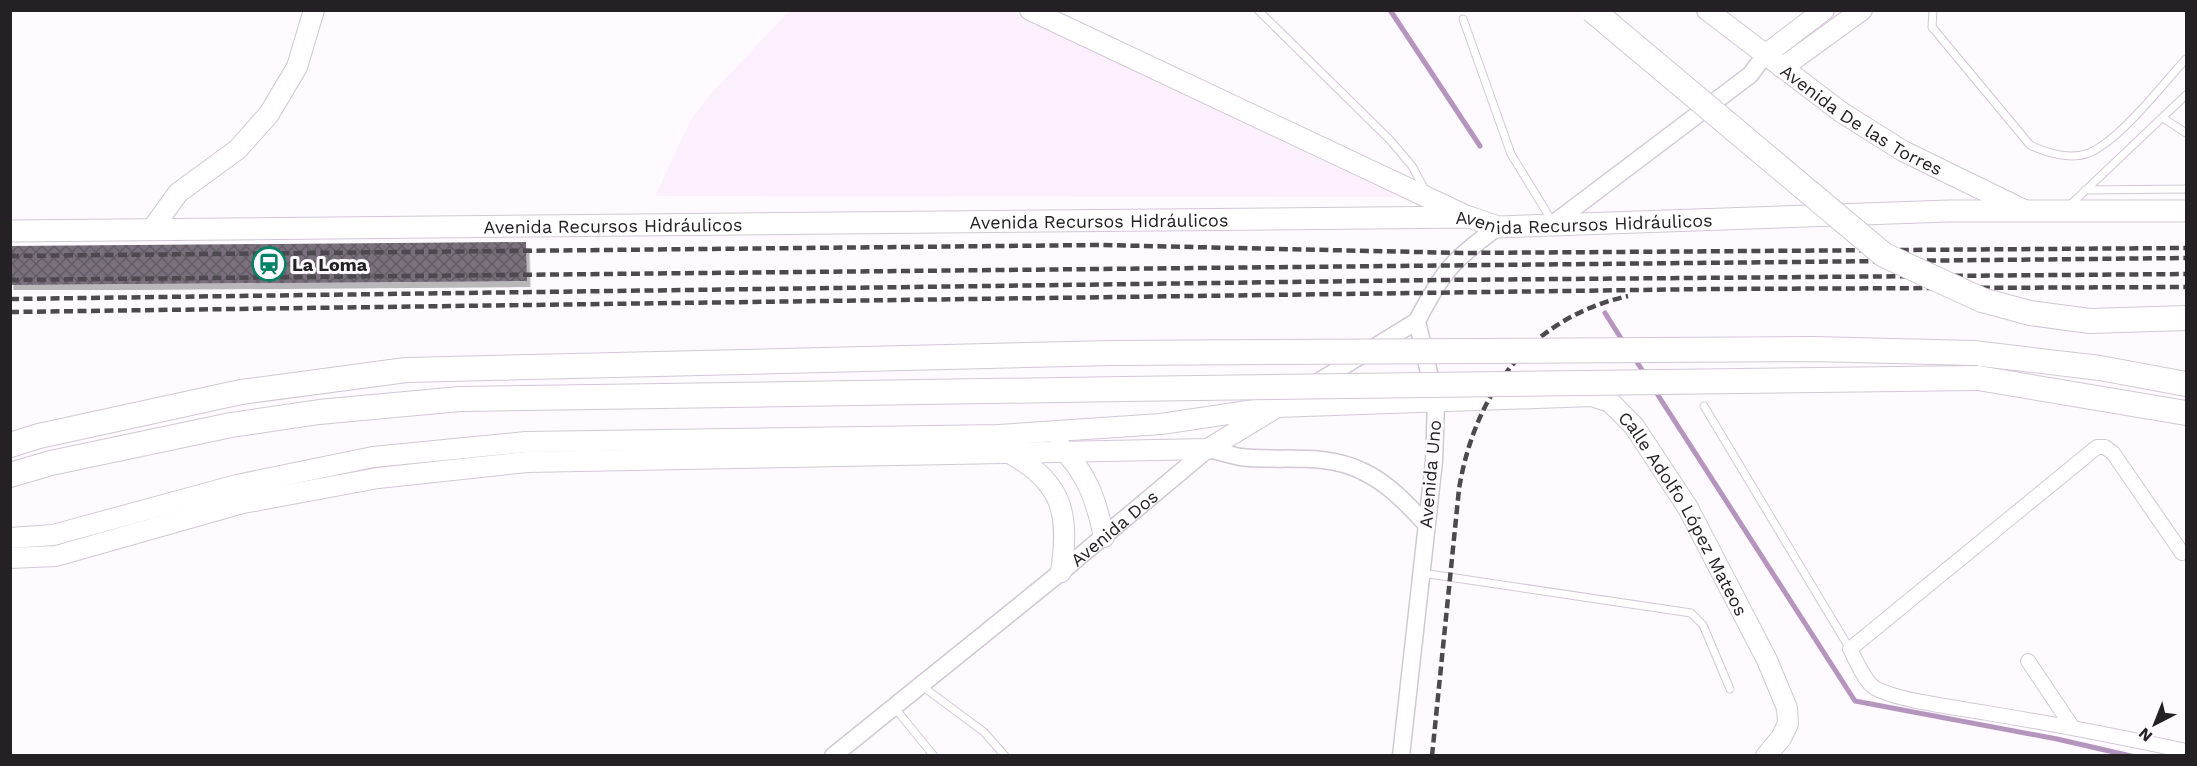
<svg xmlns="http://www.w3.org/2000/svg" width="2197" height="766" font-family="'Work Sans',sans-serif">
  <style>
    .built { fill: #fcf0ff }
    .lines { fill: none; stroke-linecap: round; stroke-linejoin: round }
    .stream { stroke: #b595bd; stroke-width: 5 }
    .building { fill: url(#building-cross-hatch); filter: url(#shadow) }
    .service-casing { stroke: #d2c8d5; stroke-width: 9 }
    .minor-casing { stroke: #d2c8d5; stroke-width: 16 }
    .tertiary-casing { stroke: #d2c8d5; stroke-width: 19 }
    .secondary-casing { stroke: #d2c8d5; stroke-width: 22 }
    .primary-casing { stroke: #d2c8d5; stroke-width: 23 }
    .motorway-casing { stroke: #d2c8d5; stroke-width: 26 }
    .service { stroke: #fff; stroke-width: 7 }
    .minor { stroke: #fff; stroke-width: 14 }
    .tertiary { stroke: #fff; stroke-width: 16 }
    .secondary { stroke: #fff; stroke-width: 20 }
    .primary { stroke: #fff; stroke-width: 21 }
    .motorway { stroke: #fff; stroke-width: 24 }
    .rail { stroke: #4d494e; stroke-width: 4.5; stroke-dasharray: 9 4.5; stroke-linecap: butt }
    .motorway-bridge-casing { stroke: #d2c8d5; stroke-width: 26; stroke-linecap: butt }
    .motorway-bridge { stroke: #fff; stroke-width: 24 }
    .labels { text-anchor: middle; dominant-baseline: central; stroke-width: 6; stroke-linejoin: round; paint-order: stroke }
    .street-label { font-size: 18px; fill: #242024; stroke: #fefaff }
    .poi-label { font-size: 18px; font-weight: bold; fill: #242024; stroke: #fefaff; text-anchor: start }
  </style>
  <defs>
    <pattern id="building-cross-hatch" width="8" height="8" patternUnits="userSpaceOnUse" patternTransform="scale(1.5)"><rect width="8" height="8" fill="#79707b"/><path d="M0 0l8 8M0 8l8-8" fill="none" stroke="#635c65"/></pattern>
    <filter id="shadow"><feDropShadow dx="3.5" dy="6" stdDeviation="0" flood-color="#0004"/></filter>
  </defs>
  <rect width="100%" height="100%" fill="#fefaff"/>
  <path class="built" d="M1011 10 1399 197 655 196 691 119 710 95 789 11Z"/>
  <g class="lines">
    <path class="stream" d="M1390 10 1480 146
      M1605 313 1624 343
      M1633 356 1646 376
      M1654 389 1855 701 2057 739 2131 756"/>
  </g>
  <path class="building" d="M526 242 527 281 10 285V246Z"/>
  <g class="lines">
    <g class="service-casing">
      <path id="service" d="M1258 10 1390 140 1412 166 1425 190
        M1933 10 1932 27 2030 145C2046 153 2070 160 2089 153 2121 139 2161 86 2186 59
        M1463 19 1511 154 1552 221
        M2163 118 2186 133
        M2085 190 2186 189
        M2070 205 2186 95
        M1704 406 1850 649
        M1422 573 1691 613 1703 625 1730 689
        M922 686 984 732 1005 756
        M894 707 934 756"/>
    </g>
    <g class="minor-casing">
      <path id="minor" d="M2182 553 2113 453 2105 447H2097L1850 649C1856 660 1864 681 1875 688 1898 701 1960 708 1987 713 2054 724 2120 737 2186 751
        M2028 661 2073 728"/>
    </g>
    <g class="tertiary-casing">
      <g id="tertiary">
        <path d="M1554 223 1750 75 1765 55"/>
        <path d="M1313 385 1417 321"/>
        <path id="s1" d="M833 756 1061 572 1208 449C1218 451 1229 455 1240 457 1280 462 1324 452 1362 471 1388 483 1407 504 1426 524"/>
        <path d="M1401 756 1434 461 1436 403 1417 321C1443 271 1452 260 1498 227"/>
      </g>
    </g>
    <g class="secondary-casing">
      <g id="secondary">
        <path d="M1030 10 1469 217"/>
        <path id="s2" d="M1707 10 1841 112 1903 151 2026 211"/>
        <path d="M1765 55 1824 10"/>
        <path d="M1782 68 1862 10"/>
        <path d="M152 229 178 193 238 149 269 114 297 67 314 10"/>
        <path d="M1059 445C1087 473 1096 499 1104 537"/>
        <path d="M1013 455C1065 485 1069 517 1061 572"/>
        <path d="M10 538 53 535 237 485 373 457 526 442 999 435 1161 424 1268 408"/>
        <path id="s3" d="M10 558 56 556 243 503 378 478 527 462 1208 449 1277 407 1592 396 1610 402 1634 426 1688 508 1767 660 1787 708 1788 724 1781 738 1766 756"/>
      </g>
    </g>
    <g class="primary-casing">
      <g id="primary">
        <path id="s4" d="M10 231 1469 217 1498 227 1949 211H2186"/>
      </g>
    </g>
    <g class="motorway-casing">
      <path id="motorway" d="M1973 353 2100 368 2186 384
        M1978 378 2186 413
        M10 445 39 436 241 392 406 370 1112 353
        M10 475 51 463 231 425 319 412 460 399 1124 389"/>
    </g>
    <use href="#service" class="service"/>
    <use href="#minor" class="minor"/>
    <use href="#tertiary" class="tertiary"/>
    <use href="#secondary" class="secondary"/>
    <use href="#primary" class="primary"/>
    <use href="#motorway" class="motorway"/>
    <path class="rail" d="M10 256 1100 245 1463 253 2186 248
      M10 280 2186 258
      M10 299 1438 280 2186 274
      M10 312 1711 289 2186 287
      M1432 756 1459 489C1475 392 1530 318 1628 296"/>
    <g class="motorway-bridge-casing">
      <path id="motorway-bridge" d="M1592 10 1884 255 1982 300 2030 313 2090 321 2186 318
        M1112 353 1814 349 1973 353
        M1124 389 1978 378"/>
    </g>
    <use href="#motorway-bridge" class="motorway-bridge"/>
  </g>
  <defs>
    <g id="station-ring" transform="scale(1.725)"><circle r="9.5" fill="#fefaff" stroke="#028365" stroke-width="1.5"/><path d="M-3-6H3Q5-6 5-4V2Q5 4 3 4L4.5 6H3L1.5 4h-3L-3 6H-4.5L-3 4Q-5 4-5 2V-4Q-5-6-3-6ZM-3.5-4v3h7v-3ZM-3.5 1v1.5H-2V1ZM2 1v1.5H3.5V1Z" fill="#028365"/></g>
  </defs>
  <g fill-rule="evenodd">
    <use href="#station-ring" x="269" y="264"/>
  </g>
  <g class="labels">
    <g class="street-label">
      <text stroke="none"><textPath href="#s2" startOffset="190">Avenida De las Torres</textPath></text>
      <text stroke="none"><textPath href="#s4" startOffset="1575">Avenida Recursos Hidráulicos</textPath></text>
      <text stroke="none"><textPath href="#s4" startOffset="1089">Avenida Recursos Hidráulicos</textPath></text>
      <text stroke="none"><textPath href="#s4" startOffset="603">Avenida Recursos Hidráulicos</textPath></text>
      <text transform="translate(1430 474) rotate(-85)">Avenida Uno</text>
      <text stroke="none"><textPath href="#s3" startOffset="1758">Calle Adolfo López Mateos</textPath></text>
      <text stroke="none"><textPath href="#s1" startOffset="362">Avenida Dos</textPath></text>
    </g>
    <g class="poi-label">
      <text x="292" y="264">La Loma</text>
    </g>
  </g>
  <rect width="2197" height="766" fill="none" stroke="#242024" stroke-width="24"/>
  <g transform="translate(2155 724) rotate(222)" stroke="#fefaff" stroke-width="4.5" paint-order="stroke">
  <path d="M0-4.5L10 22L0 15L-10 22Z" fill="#242024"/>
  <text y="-9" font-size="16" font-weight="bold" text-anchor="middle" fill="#242024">N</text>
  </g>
</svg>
